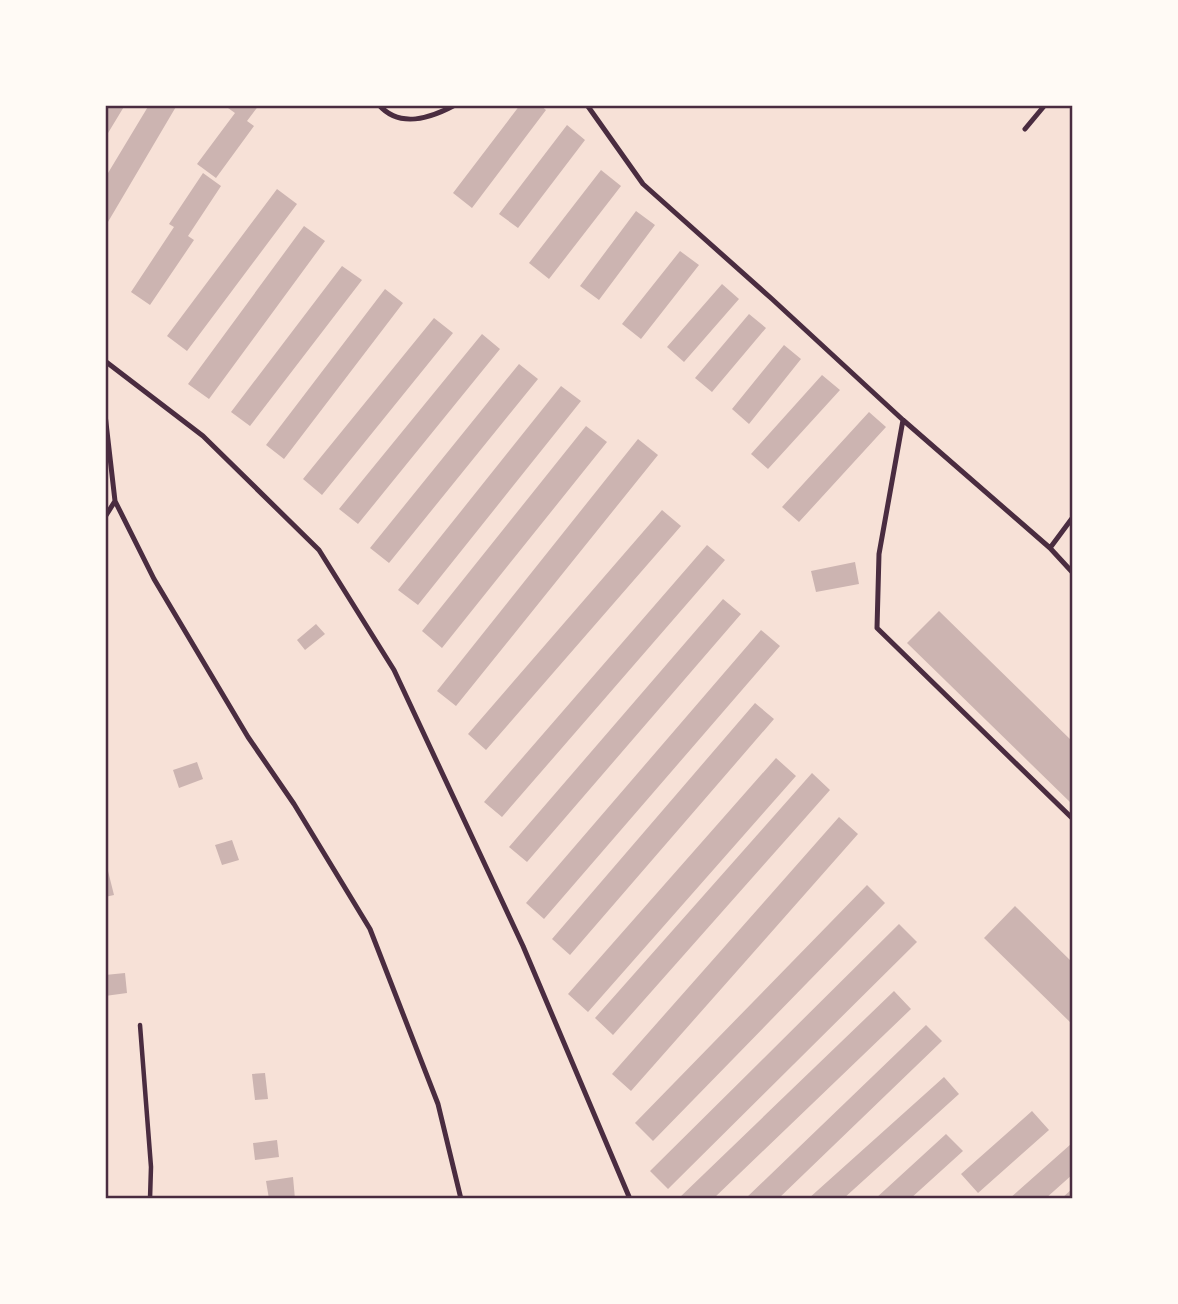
<svg xmlns="http://www.w3.org/2000/svg" width="1178" height="1304" font-family="'Crimson Pro',serif">
  <style>
    .building { fill: #ccb4b1 }
    .lines { fill: none; stroke-linecap: round; stroke-linejoin: round }
    .path { stroke: #4a2c40; stroke-width: 4.5 }
    .service { stroke: #4a2c40; stroke-width: 5 }
    .neatline { fill: none; stroke: #4a2c40; stroke-width: 2.5 }
  </style>
  <rect width="100%" height="100%" fill="#f7e1d7"/>
  <path class="building" d="M105 105H125L105 138Z
    M149 105H177L105 227V178Z
    M231 105H259L247 121 254 126 216 178 197 164 235 113 228 108Z
    M520 105H540L546 110 472 208 453 193Z
    M567 125 585 140 518 228 499 214Z
    M601 170 621 186 549 279 529 263Z
    M203 173 221 186 188 236 194 240 150 305 131 292 174 227 169 224Z
    M277 189 297 204 187 351 167 336Z
    M636 211 655 225 599 300 580 286Z
    M304 226 325 241 209 399 188 384Z
    M680 251 699 265 641 339 622 324Z
    M342 266 362 280 250 426 231 412Z
    M722 284 739 299 684 362 667 347Z
    M385 289 403 303 284 459 266 445Z
    M749 314 766 328 712 392 695 378Z
    M434 318 453 333 322 495 303 479Z
    M482 334 500 349 358 524 339 509Z
    M784 345 801 359 749 424 732 409Z
    M519 364 538 379 389 563 370 548Z
    M822 375 840 390 768 469 751 454Z
    M561 386 581 401 418 605 398 590Z
    M869 412 886 427 799 522 782 507Z
    M586 426 607 442 442 648 422 631Z
    M638 439 658 455 456 706 437 691Z
    M662 510 681 526 486 750 468 734Z
    M707 545 725 560 502 817 484 802Z
    M855 562 859 584 816 592 811 571Z
    M723 599 741 614 527 862 509 847Z
    M939 611 1073 742V805L907 643Z
    M316 624 325 634 305 650 297 640Z
    M761 630 780 646 544 919 526 903Z
    M755 703 774 719 570 955 552 939Z
    M776 758 796 776 588 1012 568 994Z
    M197 762 203 779 179 788 173 770Z
    M812 773 830 790 613 1035 595 1018Z
    M839 817 858 834 631 1091 612 1074Z
    M232 840 239 860 222 865 215 845Z
    M106 863 114 895 105 897V864Z
    M867 885 885 903 653 1141 635 1123Z
    M1015 906 1073 963V1025L984 938Z
    M899 924 917 942 668 1189 650 1171Z
    M125 973 127 993 105 996V975Z
    M894 991 911 1009 713 1199H678Z
    M926 1025 942 1041 778 1199H745Z
    M265 1073 268 1099 255 1100 252 1074Z
    M944 1077 959 1094 843 1199H808Z
    M1032 1111 1049 1130 978 1193 961 1174Z
    M946 1134 963 1151 910 1199H875Z
    M277 1140 279 1157 255 1160 253 1143Z
    M1071 1144 1073 1147V1174L1045 1199H1009Z
    M293 1177 295 1199H269L266 1181Z
    M1073 1188V1199H1061Z"/>
  <g class="lines">
    <path class="path" d="M140 1025 151 1167 150 1199"/>
    <path class="service" d="M379 105C400 129 431 118 455 105
      M587 105 643 184 772 299 903 420 1050 548 1073 573
      M1025 129 1045 105
      M105 361 203 436 319 550 394 670 523 946 630 1199
      M105 414 115 501 105 517
      M903 420 879 554 877 628 1073 819
      M115 501 154 579 248 737 294 804 370 929 438 1104 461 1199
      M1050 548 1073 517"/>
  </g>
  <rect width="1178" height="1304" fill="none" stroke="#fffaf5" stroke-width="214"/>
  <rect x="107" y="107" width="964" height="1090" class="neatline"/>
</svg>
